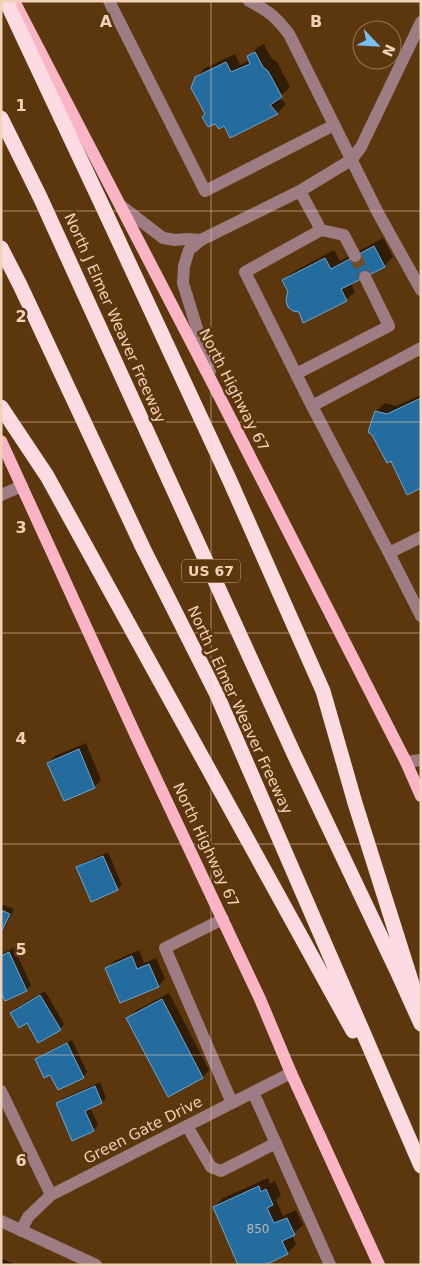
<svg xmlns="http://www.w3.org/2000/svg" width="422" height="1266" font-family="'DejaVu Sans',sans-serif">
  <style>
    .shadow { fill: #0007 }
    .building { fill: #246c9d; stroke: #69a8d8 }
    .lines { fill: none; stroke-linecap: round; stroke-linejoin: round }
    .minor-tunnel { stroke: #724d26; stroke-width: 12; stroke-dasharray: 12 6; stroke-linecap: butt }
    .minor { stroke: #9d7c84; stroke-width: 12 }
    .major { stroke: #f9b5c5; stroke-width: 12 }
    .highway { stroke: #fddbe3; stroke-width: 15 }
    .grid { fill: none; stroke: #f0d2b9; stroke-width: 1; stroke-opacity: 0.55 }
    .labels { text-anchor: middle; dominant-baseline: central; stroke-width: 5; stroke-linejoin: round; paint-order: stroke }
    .number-label { font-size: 12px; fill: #bdb8b2 }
    .shield { fill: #5c360c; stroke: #c4a385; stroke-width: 1 }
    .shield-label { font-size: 14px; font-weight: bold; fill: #f0d2b9 }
    .street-label { font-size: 15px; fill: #f0d2b9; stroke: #5c360c }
    .grid-label { font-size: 16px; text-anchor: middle; font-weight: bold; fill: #f0d2b9; stroke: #5c360c; stroke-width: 5; stroke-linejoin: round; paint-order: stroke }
  </style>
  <rect width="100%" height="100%" fill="#5c360c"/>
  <path class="shadow" d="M264 44 271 58 277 62 290 87 279 97 286 104 278 113 231 137 224 125 207 114 196 77 205 68 235 54 240 65 250 60 249 56 258 47Z
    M383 238 393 257 384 266 351 283 355 292 346 300 290 292 284 280 293 272 334 250 340 261Z
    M421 395V486L376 411 385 403 396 406Z
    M86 743 101 780 94 787 48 763 55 756Z
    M108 852 122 885 117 889 78 867 83 863Z
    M1 904 14 909 1 936Z
    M14 948 31 985 26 990H1V954Z
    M139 950 144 963 156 958 165 979 158 986 107 968 114 961Z
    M45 991 64 1024 60 1029 27 1021 11 1013 16 1008Z
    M169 993 209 1070 203 1077 169 1095 128 1018 135 1011Z
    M72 1040 87 1072 83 1077 51 1073 36 1059 41 1055Z
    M100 1082 106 1098 102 1102 90 1107 98 1125 94 1130 73 1139 57 1104 62 1099Z
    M268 1178 270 1184 275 1181 281 1195 276 1200 283 1216 296 1210 303 1225 292 1235 296 1244 288 1253 214 1207 223 1198Z
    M1 1258 16 1265H1Z"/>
  <path class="building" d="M255 52 263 67 268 71 282 97 270 105 278 114 230 138 224 126 219 129 215 124 208 127 202 117 205 114 191 88 195 77 226 62 231 72 250 64 247 56Z
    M374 246 385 267 341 289 347 301 303 323 299 312 293 311 288 307 286 301 287 295 288 292 282 280 325 258 331 269Z
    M421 398V488L407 495 391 461 387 463 372 435 368 432 375 411 387 414Z
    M79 749 95 788 64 801 47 763Z
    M103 856 118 890 91 902 76 867Z
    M1 910 10 914 1 933Z
    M9 952 27 991 5 1001 1 993V956Z
    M132 956 137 969 149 964 159 987 120 1003 105 968Z
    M40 995 61 1030 38 1043 27 1023 19 1028 10 1013Z
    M162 999 203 1078 168 1097 126 1018Z
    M67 1043 84 1078 58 1090 50 1075 44 1078 35 1059Z
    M95 1086 102 1103 85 1111 94 1131 72 1141 56 1103Z
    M259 1186 261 1192 266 1189 273 1205 267 1208 274 1223 287 1218 295 1235 282 1241 288 1254 265 1265H238L213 1207Z"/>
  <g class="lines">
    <path class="minor-tunnel" d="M355 256 365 277"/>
    <path class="minor" d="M109 1 205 191 334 125
      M249 1C269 11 276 17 289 34L378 213 421 290
      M120 205 163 238 175 240 187 239 201 240
      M321 230 300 191 351 160 361 147 421 22
      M355 256 344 235 321 230 245 272 312 406 421 348
      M210 371 183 283 184 266 189 250 201 240 300 191
      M296 374 389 326 365 277
      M312 406 389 553 421 616
      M1 495 22 486
      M389 553 421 537
      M406 762 421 760
      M223 919 165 948 232 1103
      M1 1091 51 1195
      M253 1092 330 1265
      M187 1126 211 1167 221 1171 276 1143
      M1 1221 96 1265
      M21 1231 28 1217 51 1195 291 1073"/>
    <path class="major" d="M14 1 215 388 406 762 421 796
      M1 441 136 736 260 999 291 1073 379 1265"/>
    <path class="highway" d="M6 1 102 205 230 481 323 691 355 803 421 1012
      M1 118 40 197 294 754 398 973 421 1024
      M1 248 20 285 143 548 217 695 421 1166
      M1 407 47 476 353 1031"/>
  </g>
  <path class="grid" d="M211 1V1265M1 211H421M1 422H421M1 633H421M1 844H421M1 1055H421"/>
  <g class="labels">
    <g class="number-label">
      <text x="258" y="1229">850</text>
    </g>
    <rect class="shield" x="182" y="559.5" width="58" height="23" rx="4"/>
    <g class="shield-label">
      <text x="211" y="571">US 67</text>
    </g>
    <g class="street-label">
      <text transform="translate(115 318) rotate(66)">North J Elmer Weaver Freeway</text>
      <text transform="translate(234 390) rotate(63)">North Highway 67</text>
      <text transform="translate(240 710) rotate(65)">North J Elmer Weaver Freeway</text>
      <text transform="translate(206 845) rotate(65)">North Highway 67</text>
      <text transform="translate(143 1130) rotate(-27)">Green Gate Drive</text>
    </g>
  </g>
  <g class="grid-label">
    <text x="106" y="27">A</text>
    <text x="316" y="27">B</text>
    <text x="21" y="111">1</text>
    <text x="21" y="322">2</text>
    <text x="21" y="533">3</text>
    <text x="21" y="744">4</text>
    <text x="21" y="955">5</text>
    <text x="21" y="1166">6</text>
  </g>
  <rect width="422" height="1266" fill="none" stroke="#f0d2b9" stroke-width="5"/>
  <g transform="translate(377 45) rotate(115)"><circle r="24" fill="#5c360c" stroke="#977451"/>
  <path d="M0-4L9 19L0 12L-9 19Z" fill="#77c0f7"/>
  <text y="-8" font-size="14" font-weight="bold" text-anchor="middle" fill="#f0d2b9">N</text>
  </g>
</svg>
